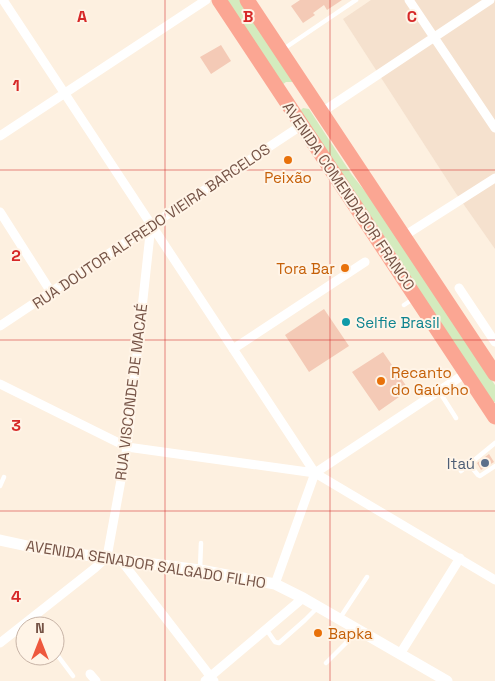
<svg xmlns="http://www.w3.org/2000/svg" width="495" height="681" font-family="'Space Grotesk',sans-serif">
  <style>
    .residential { fill: #f5e1ce }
    .green { fill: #d4ebbe }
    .building { fill: #f4cab6 }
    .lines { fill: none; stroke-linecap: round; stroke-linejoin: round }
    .lane { stroke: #fff; stroke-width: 4.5 }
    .street { stroke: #fff; stroke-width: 9 }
    .secondary { stroke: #fff; stroke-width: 11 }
    .highway { stroke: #fba693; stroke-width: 15 }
    .grid { fill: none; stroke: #d62828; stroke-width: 1; stroke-opacity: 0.55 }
    .food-dot { fill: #e8710a; stroke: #fff4e7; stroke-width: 2 }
    .culture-dot { fill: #0f9aa8; stroke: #fff4e7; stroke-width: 2 }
    .service-dot { fill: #5c6f8a; stroke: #fff4e7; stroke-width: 2 }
    .labels { text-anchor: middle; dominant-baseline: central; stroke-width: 4; stroke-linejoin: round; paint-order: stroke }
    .food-label { font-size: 15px; fill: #c56008; stroke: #fff4e7; text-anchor: start }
    .street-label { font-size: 15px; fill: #755346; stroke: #fff4e7 }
    .culture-label { font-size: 15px; fill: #0d838f; stroke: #fff4e7; text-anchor: start }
    .service-label { font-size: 15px; fill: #4e5e75; stroke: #fff4e7; text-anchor: end }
    .grid-label { font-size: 16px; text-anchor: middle; font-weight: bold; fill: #d62828; stroke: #fff4e7; stroke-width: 4; stroke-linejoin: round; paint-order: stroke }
  </style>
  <rect width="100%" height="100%" fill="#fdf0e0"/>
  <path class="residential" d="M371 0H495V249L455 192 343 19Z"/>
  <path class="green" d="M226 0H240L295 82H286L282 85Z
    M303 108 309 109 352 175 380 210 495 385V402H493L299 112Z"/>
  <path class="building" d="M300 0H342L327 10 324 5 313 13 315 15 303 23 291 6Z
    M221 45 231 61 211 74 200 57Z
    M324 309 349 346 309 372 285 335Z
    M383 352 409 390 379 411 352 372Z
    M489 454 494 462 481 470 477 463Z"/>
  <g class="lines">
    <path class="lane" d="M282 50 356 0
      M404 305 413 299
      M439 391 456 418
      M469 464 478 475 480 476 495 466
      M461 471 495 443
      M0 486 4 477
      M200 569 201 543
      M340 618 367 577
      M266 629 275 642 279 643 305 620 317 608
      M55 652 73 676
      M326 663 345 644 357 630"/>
    <path class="street" d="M3 0 315 473
      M409 0 495 128
      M322 112 490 0
      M0 136 206 0
      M0 212 51 292
      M404 236 495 178
      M459 288 495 342
      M0 326 302 125
      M233 349 365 262
      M0 384 127 447 315 473 495 580
      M120 559 214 681
      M275 584 315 473 466 373
      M0 643 95 568 107 557 127 447 151 225
      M400 654 460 558
      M90 674 96 681
      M205 681 303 598"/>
    <path class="secondary" d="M0 540 46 550 200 570 275 584 303 598 447 681"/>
    <path class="highway" d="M219 0 495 417
      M247 0 495 374"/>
  </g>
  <path class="grid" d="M165 0V681M330 0V681M0 170H495M0 340H495M0 511H495"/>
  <g class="food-dot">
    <circle cx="288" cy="160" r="5"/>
    <circle cx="345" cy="268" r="5"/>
    <circle cx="381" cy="381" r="5"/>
    <circle cx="318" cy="633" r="5"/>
  </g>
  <circle class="culture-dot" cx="346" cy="322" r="5"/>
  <circle class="service-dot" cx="485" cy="463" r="5"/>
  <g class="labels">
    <g class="food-label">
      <text x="288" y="177" text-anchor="middle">Peixão</text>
      <text x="335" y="268" text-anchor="end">Tora Bar</text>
      <text x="391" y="372">Recanto<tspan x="391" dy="17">do Gaúcho</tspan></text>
      <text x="328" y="633">Bapka</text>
    </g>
    <g class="street-label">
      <text transform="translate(349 196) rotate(56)">AVENIDA COMENDADOR FRANCO</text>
      <text transform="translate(151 226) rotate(-34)">RUA DOUTOR ALFREDO VIEIRA BARCELOS</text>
      <text transform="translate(131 392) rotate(-83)">RUA VISCONDE DE MACAÉ</text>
      <text transform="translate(146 564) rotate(9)">AVENIDA SENADOR SALGADO FILHO</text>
    </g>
    <g class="culture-label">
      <text x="356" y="322">Selfie Brasil</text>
    </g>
    <g class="service-label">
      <text x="475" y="463">Itaú</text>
    </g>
  </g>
  <g class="grid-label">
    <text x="82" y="22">A</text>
    <text x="248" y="22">B</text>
    <text x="412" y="22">C</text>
    <text x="16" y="91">1</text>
    <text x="16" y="261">2</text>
    <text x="16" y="431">3</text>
    <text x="16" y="602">4</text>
  </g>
  <g transform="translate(40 641)"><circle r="24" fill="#fff4e7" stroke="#c8b4a7"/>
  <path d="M0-4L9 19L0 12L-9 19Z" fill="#ee583e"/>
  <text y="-8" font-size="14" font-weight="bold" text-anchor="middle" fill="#755346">N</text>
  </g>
</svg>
